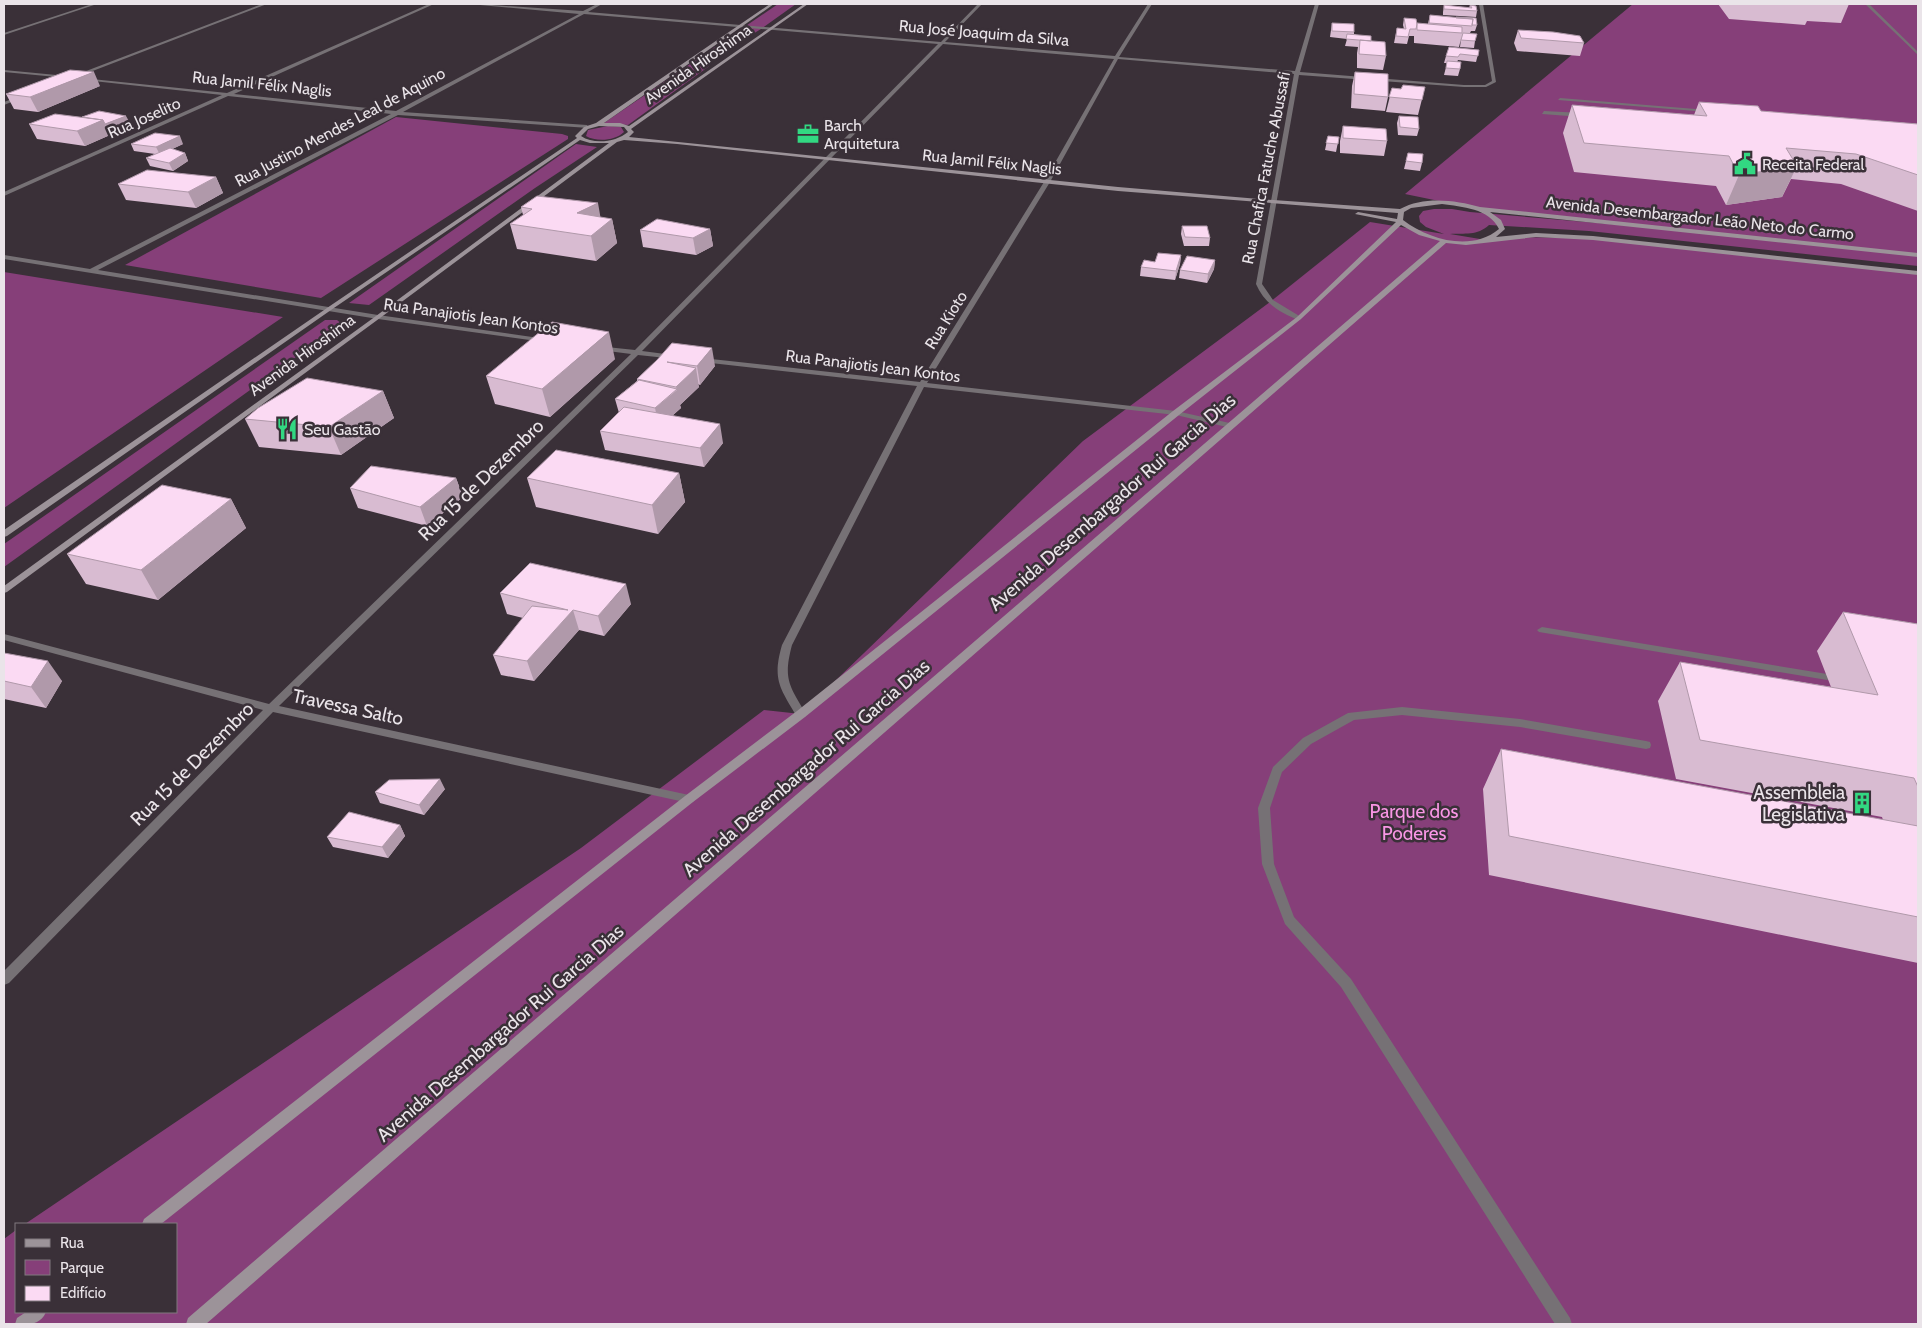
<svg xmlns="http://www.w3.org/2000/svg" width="1922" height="1328" font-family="Cabin,sans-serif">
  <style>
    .green { fill: #863f79 }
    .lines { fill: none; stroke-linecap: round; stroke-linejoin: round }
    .lane { fill: #767175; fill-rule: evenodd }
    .street { fill: #767175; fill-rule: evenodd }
    .secondary { fill: #9c9399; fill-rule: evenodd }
    .wall { fill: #d8bbd1 }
    .shaded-wall { fill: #b099aa }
    .building { fill: #fbdaf3; stroke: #b099aa }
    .labels { text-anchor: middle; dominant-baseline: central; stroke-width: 5; stroke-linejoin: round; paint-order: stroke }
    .far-street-label { font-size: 16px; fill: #eae4e9; stroke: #3a3038 }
    .far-poi-label { font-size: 16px; fill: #eae4e9; stroke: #3a3038; text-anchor: start }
    .street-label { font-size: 19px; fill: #eae4e9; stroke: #3a3038 }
    .poi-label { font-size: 19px; fill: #eae4e9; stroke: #3a3038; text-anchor: end }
    .park-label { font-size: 19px; fill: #f996e5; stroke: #3a3038 }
  </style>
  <rect width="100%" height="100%" fill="#3a3038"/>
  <path class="green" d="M778 4H796L761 29 718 55 708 67 628 125 604 123Z
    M1633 4H1918V255L1478 209 1405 194Z
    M396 117 562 134 568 136V139L321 298 125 265Z
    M608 126 621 127 624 132C615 141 596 142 586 136L588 130Z
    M576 144 597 147 535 188 369 305 349 303Z
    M1434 209H1452L1470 212 1633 226 1918 256V266L1589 231 1489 225C1477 236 1465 233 1450 234L1486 240 1513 237 1593 238 1918 273V1324H4V1239L16 1230V1312H176V1224H25L581 848 764 710 801 714 1083 441 1270 302 1370 222 1444 234 1426 227 1420 222 1419 216 1423 211Z
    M4 272 283 317 4 508Z
    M325 320H337L342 324 4 567V544Z"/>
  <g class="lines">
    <path class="lane" d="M1560 98 1708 110 1710 111 1708 112 1558 100Z
      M1544 111 1582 113 1585 115 1582 117 1542 114Z
      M1542 627 1827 674 1832 677 1827 680 1539 632 1537 630Z
      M1402 707 1520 719 1646 741 1650 742 1651 745 1650 748 1646 749 1520 727 1402 715 1354 720 1311 744 1282 772 1270 808 1274 864 1294 917 1351 979 1570 1318 1572 1324H1555L1341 987 1285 924 1262 864 1258 808 1273 767 1303 738 1348 713Z"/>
    <path class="street" d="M92 4H97L4 35V33Z
      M262 4H267L77 77 73 76Z
      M429 4H434L234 94 396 111 579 14 480 5 478 4 583 11 597 4H602L588 12 941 42 978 4H982L945 42 1115 56 1148 4H1152L1119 57 1295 71 1315 4H1319L1300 72 1464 85H1485L1492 81 1479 4H1483L1496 82 1486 87H1464L1299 75 1262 284 1273 300 1301 317V319L1299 320C1280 313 1264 303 1256 284L1294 74 1118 59 1050 182 927 383 1176 411 1234 424 1235 426 1231 428 1176 415 924 387 792 645C783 679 789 685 806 714L805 717H797C780 688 772 680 782 645L917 386 702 362 698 360 702 358 920 382 1044 182 1114 59 943 44 642 351 673 355 677 357 676 359 638 355 279 706 689 795 693 796 695 799 693 802 689 803 273 712 9 983 4 985V971L263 710 4 640V634L269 704 631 354 600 350H597V346L635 350 938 44 584 14 403 112 587 125 589 128 398 115 98 270 378 315 546 339 548 340 544 342 378 319 4 259V255L90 269 391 114 228 96 4 196V192L222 95 84 80 82 78 227 93Z
      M1865 4H1869L1918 52V55Z
      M4 70 67 76 69 77 67 78 4 72Z
      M20 96 24 97 4 105V102Z"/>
    <path class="secondary" d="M770 4H774L604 123H620L629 126 804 4H808L631 129 634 132 629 137 1118 187 1259 199 1400 209C1424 196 1455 200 1480 207L1918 253V257L1490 212 1501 220 1505 229 1496 237 1536 233 1593 236 1918 271V275L1593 240 1536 237 1466 245 1446 243 206 1324H186L188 1318 1440 241 1419 235 1401 225 1301 319 1179 415 805 717 693 802 161 1224H142L144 1219 685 796 797 711 1173 411 1297 317 1396 222 1355 214 1358 212 1397 219 1398 213 1118 191 677 144 624 140 617 142 380 318 7 592 4 593V586L376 316 609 143H590L580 140 331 310 7 536 4 537V530L327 308 577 138 575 136 584 127 596 123ZM599 126 624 127 628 132C616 142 594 145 581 136L588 129ZM1442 204C1462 207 1489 208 1499 229 1472 252 1429 240 1403 220L1404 212 1411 208Z
      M26 1312H46C40 1326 28 1324 15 1324L17 1318Z"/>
  </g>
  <path class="wall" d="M1718 4H1849L1841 23 1807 21 1805 25 1729 19Z
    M1444 5 1469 8 1470 5 1477 11 1476 17 1443 15V12Z
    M1430 15 1477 25 1475 31H1471L1470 33 1475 41 1474 48 1460 47 1461 39 1459 47 1414 43V36H1409L1407 44 1394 43 1397 28 1404 29 1403 25 1404 18 1417 24H1428Z
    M1332 23 1354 32V34L1371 41 1386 56 1383 70 1357 68V53L1358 47 1345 46 1347 39 1330 37Z
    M1518 30 1584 43 1580 56 1517 51 1514 43Z
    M1479 50 1476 62 1458 60 1457 62 1460 69 1458 76 1444 75 1447 63H1444L1446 56Z
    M1355 72 1388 97 1385 111 1351 108 1352 86Z
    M100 86 38 112 14 109 6 94Z
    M1425 87 1418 115 1386 112 1392 88 1401 89Z
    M1699 102 1761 111 1918 124V211L1841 184 1791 179 1782 197 1726 205 1716 186 1574 172 1563 133 1572 105 1694 115Z
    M1399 116 1419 129 1417 136 1398 135 1397 123Z
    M130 123 108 131 110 135 85 146 37 139 29 124Z
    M1343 126 1387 141 1384 156 1340 153V141Z
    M1328 136 1339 137 1336 152 1325 150Z
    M131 144H183L172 149 185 153 188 161 173 171 150 166 146 158 155 154 134 151Z
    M1408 153 1422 163 1420 171 1404 169Z
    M216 177 223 193 196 208 126 200 118 184Z
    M521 207 612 219 617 243 596 261 517 249 510 224 523 215Z
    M1182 226 1210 238 1209 246H1184L1181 234Z
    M710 229 713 246 696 255 643 247 640 230Z
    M1181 255 1180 264 1175 280 1140 276 1141 267 1155 262Z
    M1215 260 1214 269 1207 283 1179 278 1180 270Z
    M615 359 550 417 495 404 486 376Z
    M657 360 715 366 700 385 698 384 699 387 680 405 681 408 672 416 723 443 704 467 605 450 600 431 619 413 615 399 637 381V379Z
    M383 391 394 418 341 455 259 447 245 419Z
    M679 473 685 502 658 534 536 507 527 478Z
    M456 478 463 497 427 526 358 508 350 488Z
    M231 499 246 528 158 600 86 584 67 554Z
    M500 593 631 604 604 636 579 630 534 681 501 675 493 655 523 618 507 614Z
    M1843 612 1918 624V963L1489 875 1483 789 1501 749 1883 820 1882 817 1676 779 1658 701 1680 662 1831 687 1817 651Z
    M4 653 62 681 46 708 4 699Z
    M445 789 424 815 380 803 375 792Z
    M400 825 405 836 388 858 333 847 327 837Z"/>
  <path class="shaded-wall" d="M94 72 100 86 38 112 30 97Z
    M126 116 130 123 109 132 105 124Z
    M103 120 110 135 85 146 77 131Z
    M180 136 183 144 160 155 156 147Z
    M185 153 188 161 173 171 169 163Z
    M1797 166 1782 197 1726 205 1739 175Z
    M216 177 223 193 196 208 188 192Z
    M598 203 602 226 612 219 617 243 596 261 591 236 577 213Z
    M710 229 713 246 696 255 693 238Z
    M1181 255 1180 264 1175 280 1176 271Z
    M1215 260 1214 269 1207 283 1208 274Z
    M609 332 615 359 550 417 542 389Z
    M712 348 715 366 700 385 697 366Z
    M696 368 699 387 680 405 681 408 659 427 655 408 677 390 676 387Z
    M383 391 394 418 341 455 329 427Z
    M720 424 723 443 704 467 700 448Z
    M679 473 685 502 658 534 652 505Z
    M456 478 463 497 427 526 420 507Z
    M231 499 246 528 158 600 141 570Z
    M626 584 631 604 604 636 598 616Z
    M573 610 579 630 534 681 527 661Z
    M48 661 62 681 46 708 31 687Z
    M440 779 445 789 424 815 419 805Z
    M400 825 405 836 388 858 382 847Z"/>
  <path class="building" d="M1444 5 1472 8 1470 5 1476 6 1477 11 1444 9Z
    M1430 15 1473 19 1472 26 1429 23Z
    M1456 17 1476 18 1477 25H1472L1473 19 1456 18Z
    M1404 18 1416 19 1417 24 1416 29H1410L1408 37 1396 36 1397 28 1406 29Z
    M1332 23 1354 24V32L1332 31Z
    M1417 23 1462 27V33L1417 30Z
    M1518 30 1553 32 1580 36 1584 43 1521 38Z
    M1463 33 1477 34 1475 41 1461 40Z
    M1347 34 1371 36V41L1346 39Z
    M1360 40 1385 42 1386 56 1359 54Z
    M1449 47 1479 50 1478 56 1460 54 1458 57 1446 56Z
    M1447 61 1461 62 1460 69 1446 68Z
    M70 70 94 72 30 97 6 94Z
    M1355 72 1388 74V97L1354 94Z
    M1403 85 1425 87 1422 100 1389 97 1392 88 1401 89Z
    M1699 102 1758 106 1761 111 1918 124V175L1856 154 1786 148 1797 166 1739 175 1729 156 1584 143 1572 105 1707 116Z
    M99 111 126 116 105 124 103 120 82 117Z
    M55 114 103 120 77 131 29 124Z
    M1399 116 1418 117 1419 129 1400 127Z
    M1343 126 1386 129 1387 141 1343 138Z
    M155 133 180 136 156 147 131 144Z
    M1328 136 1339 137 1338 144 1326 143Z
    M170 148 185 153 169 163 146 158Z
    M1408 153 1423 154 1422 163 1406 161Z
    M147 170 216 177 188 192 118 184Z
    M537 196 598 203 577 213 612 219 591 236 510 224 532 209 521 207Z
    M657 219 710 229 693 238 640 230Z
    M1182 226H1207L1210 238 1185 237Z
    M1158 253 1181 255 1176 271 1141 267 1144 260 1155 262Z
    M1187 256 1215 260 1208 274 1180 270Z
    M552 322 609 332 542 389 486 376Z
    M672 343 712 348 697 366 667 362 696 368 676 387 637 379 657 360Z
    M307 378 383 391 329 427 245 419 258 408Z
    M639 380 677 389 655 408 615 399Z
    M624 407 720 424 700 448 600 431Z
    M556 450 679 473 652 505 527 478Z
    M371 466 456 478 420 507 350 488Z
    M162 485 231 499 141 570 67 554Z
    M530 563 626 584 598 616 573 610 527 661 493 655 532 606 568 610 500 593Z
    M1843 612 1918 624V787L1914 778 1700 740 1680 662 1878 695Z
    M4 653 48 661 31 687 4 681Z
    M1501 749 1918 826V917L1509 836Z
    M440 779 419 805 375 792 389 780Z
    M349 812 400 825 382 847 327 837Z"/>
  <defs>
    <g id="office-bare" transform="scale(1.725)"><path d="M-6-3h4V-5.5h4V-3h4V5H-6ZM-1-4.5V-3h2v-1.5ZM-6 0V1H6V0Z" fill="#32d882" stroke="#3a3038" stroke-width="2.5" paint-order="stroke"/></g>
    <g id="civic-bare" transform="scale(1.725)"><path d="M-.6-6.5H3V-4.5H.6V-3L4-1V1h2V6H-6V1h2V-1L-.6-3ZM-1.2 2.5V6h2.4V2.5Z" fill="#32d882" stroke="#3a3038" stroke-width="2.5" paint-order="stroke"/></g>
    <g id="restaurant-bare" transform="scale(1.725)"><path d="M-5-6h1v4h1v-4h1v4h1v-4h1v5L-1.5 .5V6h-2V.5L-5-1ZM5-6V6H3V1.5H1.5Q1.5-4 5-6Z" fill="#32d882" stroke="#3a3038" stroke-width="2.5" paint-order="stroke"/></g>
    <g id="building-bare" transform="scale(1.725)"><path d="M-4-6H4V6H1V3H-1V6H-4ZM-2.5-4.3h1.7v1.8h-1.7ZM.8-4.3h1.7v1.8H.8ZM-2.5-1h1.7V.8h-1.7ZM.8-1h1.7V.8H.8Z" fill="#32d882" stroke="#3a3038" stroke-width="2.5" paint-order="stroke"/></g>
  </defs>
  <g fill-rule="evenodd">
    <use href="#office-bare" x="808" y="134"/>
    <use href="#civic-bare" x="1745" y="164"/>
    <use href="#restaurant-bare" x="287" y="429"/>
    <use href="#building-bare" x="1862" y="803"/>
  </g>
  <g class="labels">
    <g class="far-street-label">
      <text transform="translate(984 33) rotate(5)">Rua José Joaquim da Silva</text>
      <text transform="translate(698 64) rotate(-35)">Avenida Hiroshima</text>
      <text transform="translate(262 84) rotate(6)">Rua Jamil Félix Naglis</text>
      <text transform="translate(144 118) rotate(-24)">Rua Joselito</text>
      <text transform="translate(340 127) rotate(-28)">Rua Justino Mendes Leal de Aquino</text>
      <text transform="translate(992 162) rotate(6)">Rua Jamil Félix Naglis</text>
      <text transform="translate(1266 168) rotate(-79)">Rua Chafica Fatuche Abussafi</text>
      <text transform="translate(1700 218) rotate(6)">Avenida Desembargador Leão Neto do Carmo</text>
      <text transform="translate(471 316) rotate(8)">Rua Panajiotis Jean Kontos</text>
      <text transform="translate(946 320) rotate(-58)">Rua Kioto</text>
      <text transform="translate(302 355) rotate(-36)">Avenida Hiroshima</text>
      <text transform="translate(873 366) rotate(7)">Rua Panajiotis Jean Kontos</text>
    </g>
    <g class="far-poi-label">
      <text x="824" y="125">Barch<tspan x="824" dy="18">Arquitetura</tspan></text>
      <text x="1762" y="164">Receita Federal</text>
      <text x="304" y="429">Seu Gastão</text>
    </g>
    <g class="street-label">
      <text transform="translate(481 480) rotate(-44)">Rua 15 de Dezembro</text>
      <text transform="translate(1112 502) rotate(-41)">Avenida Desembargador Rui Garcia Dias</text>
      <text transform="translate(348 707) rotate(12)">Travessa Salto</text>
      <text transform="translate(192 764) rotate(-45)">Rua 15 de Dezembro</text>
      <text transform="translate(806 768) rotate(-41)">Avenida Desembargador Rui Garcia Dias</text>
      <text transform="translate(500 1033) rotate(-41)">Avenida Desembargador Rui Garcia Dias</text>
    </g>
    <g class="poi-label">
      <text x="1845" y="792">Assembleia<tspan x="1845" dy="22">Legislativa</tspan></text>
    </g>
    <g class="park-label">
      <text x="1414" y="811">Parque dos<tspan x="1414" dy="22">Poderes</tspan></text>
    </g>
  </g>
  <rect width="1922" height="1328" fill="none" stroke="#eae4e9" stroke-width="10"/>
  <rect x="15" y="1223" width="162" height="90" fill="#3a3038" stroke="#80787f"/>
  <rect x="25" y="1239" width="25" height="8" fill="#9c9399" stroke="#80787f"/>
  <text x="60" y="1248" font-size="15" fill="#eae4e9">Rua</text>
  <rect x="25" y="1260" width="25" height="15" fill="#863f79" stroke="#80787f"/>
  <text x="60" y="1273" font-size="15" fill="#eae4e9">Parque</text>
  <rect x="25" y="1286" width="25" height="15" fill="#fbdaf3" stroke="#80787f"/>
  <text x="60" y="1298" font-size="15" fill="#eae4e9">Edifício</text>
</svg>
